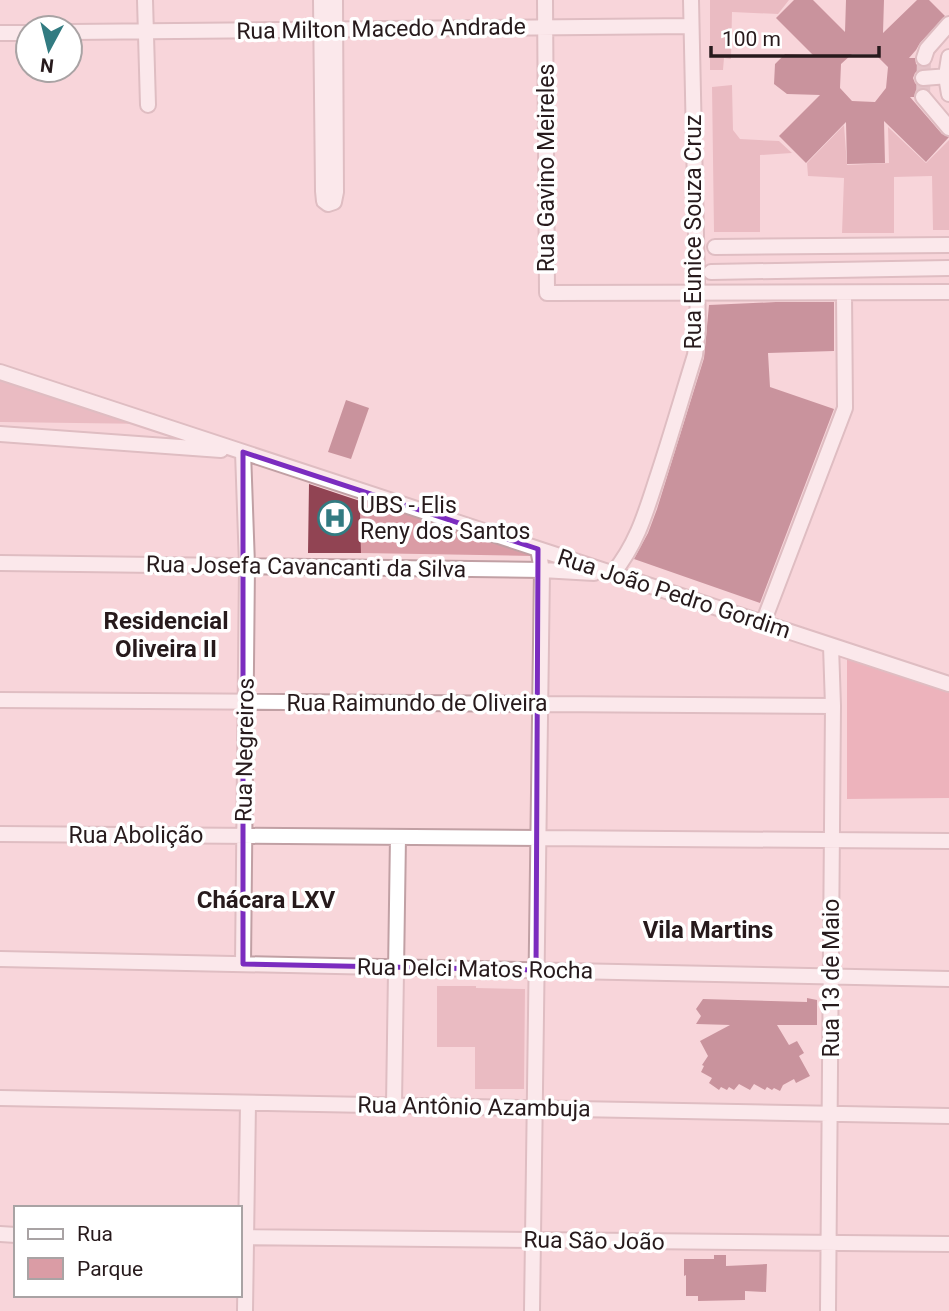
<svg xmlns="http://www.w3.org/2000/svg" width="949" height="1311" font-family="Roboto,sans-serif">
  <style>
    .green { fill: #da9ca5 }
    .forest { fill: #df8b98 }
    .building { fill: #914453; fill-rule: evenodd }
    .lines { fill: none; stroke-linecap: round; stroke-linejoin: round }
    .minor-tunnel { stroke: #ceb0b4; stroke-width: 14; stroke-dasharray: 14 7; stroke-linecap: butt }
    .minor-casing { stroke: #c1a0a4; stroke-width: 18 }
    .minor { stroke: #fff; stroke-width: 14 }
    .marked { fill: none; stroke: #7b2cbf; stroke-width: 5; stroke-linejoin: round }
    .labels { text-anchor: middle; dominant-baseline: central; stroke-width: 7; stroke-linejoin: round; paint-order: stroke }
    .street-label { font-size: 23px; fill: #271a1c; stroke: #fff }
    .poi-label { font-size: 23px; fill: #271a1c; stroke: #fff; text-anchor: start }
    .neighbourhood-label { font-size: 24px; font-weight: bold; fill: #271a1c; stroke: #fff }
  </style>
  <rect width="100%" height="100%" fill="#f8d6da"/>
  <path class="green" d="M710 0H789L778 14 732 12 731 59 724 58 723 70H710Z
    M732 85 733 130 740 139 779 141 792 153 760 155V232H714L712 87Z
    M844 125 847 165 889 163 888 127 926 163 949 140V230H933L932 176 894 177V233H842L844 178 808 176 807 163Z
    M0 373 156 414 158 421 151 424 0 422Z
    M360 484 534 542 533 556 361 553Z
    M437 986H476V988L525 989 524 1089H475V1047H437Z"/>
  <path class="forest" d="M847 655 949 684V798L847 799Z"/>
  <path class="building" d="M794 0H813L845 32 846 0H884L883 33 917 0H929L945 16 920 43 916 50 909 58H915L916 64 920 67H925L930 66V68L918 70 915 73 913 78 915 83 918 86 929 87V90L921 88 916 90 914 97H910L942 134 949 137 926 162 884 121 885 163 847 164 846 122 806 163 779 136 820 95 787 94 774 84 775 64 785 54 813 55 776 18ZM852 54H875L888 67 886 88 875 102 852 101 840 88 841 64Z
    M776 302H834V351L768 353 770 387 834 409 760 603 634 559 648 533 657 509 704 358 709 305Z
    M346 400 369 408 351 459 328 452Z
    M309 484 360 501 361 553H308Z
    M807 998 817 1000V1025H777L789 1045 797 1041 804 1053 799 1056 810 1076 796 1083 794 1079 783 1085 780 1091 774 1088 772 1090 767 1087 765 1090 754 1084 750 1090 739 1084 734 1090 729 1087 727 1090 721 1087 719 1090 709 1083 712 1078 701 1072 704 1066 702 1065 708 1056 700 1041 730 1025 696 1024 701 1016 696 1009 703 999 807 1002Z
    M714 1255H726V1266L767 1264 766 1292 745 1291V1300L698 1301V1296H686V1275L684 1276V1259H714Z"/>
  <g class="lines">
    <path class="minor-tunnel" d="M923 97 924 58"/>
    <g class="minor-casing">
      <path id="minor" d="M145 0 148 105
        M321 0 323 191 324 201 328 204 334 202 336 192 335 0
        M545 0 547 293 949 292
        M70 32 691 26
        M0 33H28
        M949 57 946 76 949 94
        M924 58 927 49 949 24
        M923 78 949 76
        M923 97 949 128
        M715 247 949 245
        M711 272 949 268
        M0 372 949 684
        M0 434 221 450
        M243 452 247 565 243 964
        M0 563 542 570 594 573
        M613 573C636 545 645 515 656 481 670 439 682 397 695 355L698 329 691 0
        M763 623 845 408 844 293
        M0 700 833 706
        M0 834 949 841
        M0 959 949 979
        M0 1098 949 1116
        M394 1105 398 837
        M0 1234 16 1235
        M240 1237 949 1244
        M245 1311 248 1103
        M532 1311 542 570 538 549
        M828 1311 833 706 831 646"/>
    </g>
    <use href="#minor" class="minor"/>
  </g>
  <path d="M0 0H949V1311H0ZM243 452 538 549 536 970 243 964Z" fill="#f8d6da" fill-opacity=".55" fill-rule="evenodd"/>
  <path class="marked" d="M243 452 538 549 536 970 243 964Z"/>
  <defs>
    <g id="hospital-ring" transform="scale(1.75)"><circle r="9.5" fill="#fff" stroke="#327b81" stroke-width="1.5"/><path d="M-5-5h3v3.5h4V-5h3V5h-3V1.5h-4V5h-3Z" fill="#327b81"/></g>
  </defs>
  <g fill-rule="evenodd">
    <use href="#hospital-ring" x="335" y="518"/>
  </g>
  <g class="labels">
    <g class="street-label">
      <text transform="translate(381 29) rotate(-1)">Rua Milton Macedo Andrade</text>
      <text transform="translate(546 168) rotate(-90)">Rua Gavino Meireles</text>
      <text transform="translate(693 232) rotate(-90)">Rua Eunice Souza Cruz</text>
      <text transform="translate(306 567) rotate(1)">Rua Josefa Cavancanti da Silva</text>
      <text transform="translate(674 594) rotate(18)">Rua João Pedro Gordim</text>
      <text x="417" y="703">Rua Raimundo de Oliveira</text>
      <text transform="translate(245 750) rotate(-89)">Rua Negreiros</text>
      <text x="136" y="835">Rua Abolição</text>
      <text transform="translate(475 969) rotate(1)">Rua Delci Matos Rocha</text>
      <text transform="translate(831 978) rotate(-90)">Rua 13 de Maio</text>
      <text transform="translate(474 1107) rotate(1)">Rua Antônio Azambuja</text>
      <text transform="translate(594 1241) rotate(1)">Rua São João</text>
    </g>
    <g class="poi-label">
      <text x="360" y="505">UBS - Elis<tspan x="360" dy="26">Reny dos Santos</tspan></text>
    </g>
    <g class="neighbourhood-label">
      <text x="166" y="621">Residencial<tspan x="166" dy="28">Oliveira II</tspan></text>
      <text x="266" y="900">Chácara LXV</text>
      <text x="708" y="930">Vila Martins</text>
    </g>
  </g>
  <rect x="14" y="1206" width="228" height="91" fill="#ffffff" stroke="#a9a3a4" stroke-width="2"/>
  <rect x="28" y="1229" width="35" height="10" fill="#ffffff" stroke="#a9a3a4" stroke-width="2"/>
  <text x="77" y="1241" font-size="21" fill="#271a1c">Rua</text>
  <rect x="28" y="1258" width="35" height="21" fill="#da9ca5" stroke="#a9a3a4" stroke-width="2"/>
  <text x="77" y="1276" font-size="21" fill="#271a1c">Parque</text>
  <g transform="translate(49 49) rotate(187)"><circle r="33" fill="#ffffff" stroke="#a9a3a4" stroke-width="2"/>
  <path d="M0-5L12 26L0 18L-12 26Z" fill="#327b81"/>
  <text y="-10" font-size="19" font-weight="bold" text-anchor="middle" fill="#271a1c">N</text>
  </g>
  <path d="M711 46v10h168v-10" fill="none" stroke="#271a1c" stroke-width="3.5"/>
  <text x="722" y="46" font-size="21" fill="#271a1c" stroke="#ffffff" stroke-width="5" paint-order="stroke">100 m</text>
</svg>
